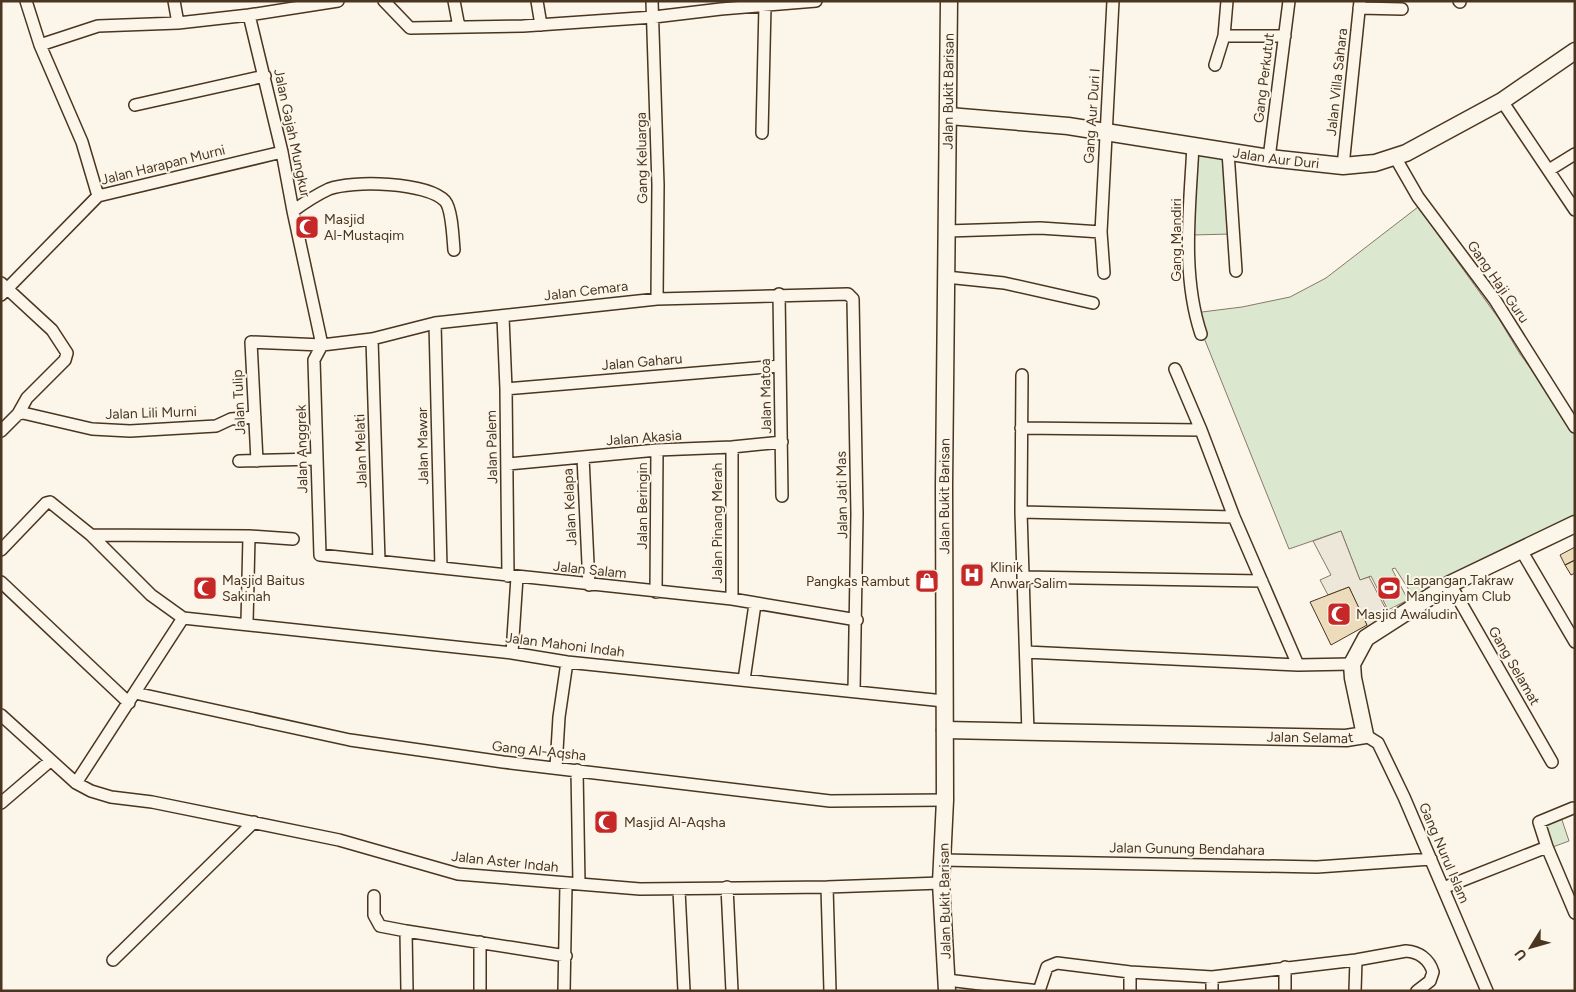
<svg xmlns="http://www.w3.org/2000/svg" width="1576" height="992" font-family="Figtree,sans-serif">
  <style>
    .green { fill: #dce7d0; stroke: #887966 }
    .parking { fill: #ede7d9; stroke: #887966 }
    .building { fill: #ecdcbc; stroke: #4a3520 }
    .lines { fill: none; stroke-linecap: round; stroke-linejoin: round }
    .street-casing { stroke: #4a3520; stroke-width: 14 }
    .secondary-casing { stroke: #4a3520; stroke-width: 19 }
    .street { stroke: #fbf6e9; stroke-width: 11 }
    .secondary { stroke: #fbf6e9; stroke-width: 16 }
    .labels { text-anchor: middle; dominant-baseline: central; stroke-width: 4; stroke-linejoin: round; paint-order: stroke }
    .street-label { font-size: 14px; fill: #4a3520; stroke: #fbf6e9 }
    .poi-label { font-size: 14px; fill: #4a3520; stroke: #fbf6e9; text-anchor: start }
  </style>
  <rect width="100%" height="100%" fill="#fbf6e9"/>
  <path class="green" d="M1195 152 1227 154 1231 234 1192 235Z
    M1418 207 1499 319 1520 354 1575 428V524L1418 604 1395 568 1392 569 1408 600 1388 610 1371 576 1360 580 1341 531 1289 549 1194 313 1242 307 1290 297 1326 278Z
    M1561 817 1569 841 1550 848 1544 823Z"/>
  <path class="parking" d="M1341 531 1360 580 1369 577 1389 615 1368 628 1349 587 1328 595 1320 580 1331 575 1313 541Z"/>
  <path class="building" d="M1575 547V560L1565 565 1560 555Z
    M1575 560V573L1571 575 1565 565Z
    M1349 587 1367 625 1331 645 1310 602Z"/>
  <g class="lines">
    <g class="street-casing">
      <path id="street" d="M26 1 40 45
        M174 1 178 23
        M384 1 410 28 523 26 654 17 721 9 816 1
        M454 1 459 27
        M537 1 541 25
        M652 1 658 185 657 299
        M1459 1 1460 2
        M1359 8 1402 9
        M1224 36 1227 1
        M1215 65 1224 36H1285
        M1502 101 1575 210
        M135 105 265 76
        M762 133 765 6
        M1193 145C1190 207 1181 274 1201 334
        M1228 152 1236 271
        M1395 157 1418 197 1495 300 1575 427
        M1269 158 1289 1
        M1343 166 1360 1
        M1549 170 1575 154
        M98 196 82 142 40 45 98 26 178 23 249 15
        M293 211C304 203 316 195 329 189 352 180 427 182 445 201 452 209 453 239 454 250
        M947 231 1040 228 1101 232
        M1104 273 1101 232 1113 1
        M946 277 1004 283 1093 303
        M1 283 52 330 67 353 65 360 27 398 18 414
        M779 294 782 496
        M1 295 98 196 282 152
        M503 317 506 389 508 576
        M435 323 441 568
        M372 339 379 561
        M322 345 314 360 320 555 732 599 857 620
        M322 345 293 211 282 152 249 15 338 1
        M1175 369 1201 430 1234 517 1298 665
        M1022 375 1021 512 1028 733
        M506 389 780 366
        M1021 428 1201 430
        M1 431 18 414 23 413 92 429 130 431 216 426 231 419 255 417
        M583 457 589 585
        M239 461 317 459
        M257 461 251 342 322 345 372 339 435 323 657 299 848 294 853 299 857 514 854 691
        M508 464 657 450 732 447 782 442
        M1021 512 1234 517
        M91 535 249 536 293 539
        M1 550 46 503 50 502 91 535 151 595 183 618
        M1521 550 1575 642
        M1023 577 1262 581
        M1 582 129 703
        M1450 584 1552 762
        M656 592 657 450
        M732 599V447
        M183 618 512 653 567 662 944 701
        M247 623 249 536
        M1026 652 1298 665 1352 664
        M512 653 517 577
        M744 680 755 604
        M135 693 350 740 503 762 830 801 945 800
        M1 715 76 783 91 791 111 797 152 802 339 840 458 874 640 889 827 887 941 883
        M1365 735 1378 743 1404 797 1487 991
        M556 767 559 717 567 662
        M577 770 579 884
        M76 783 183 618
        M1 803 50 761
        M1547 847 1539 822 1573 808
        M942 860 1317 867 1431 859
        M727 887 732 991
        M827 887 830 991
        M1443 888 1547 847 1575 913
        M679 890 684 991
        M374 896V915L380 926 406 931
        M480 942V991
        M113 960 254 822
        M1285 967V991
        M1212 977V991
        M947 980 1039 991
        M407 991 406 931 566 956
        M564 991 566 884
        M1039 991 1047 967 1057 963 1130 972 1212 977 1356 960 1406 951C1419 952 1429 959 1433 972L1430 981 1417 991
        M1130 991V972
        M1355 991 1356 960"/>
    </g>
    <g class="secondary-casing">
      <g id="secondary">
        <path id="s1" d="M949 116 1068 126 1269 158 1343 166 1375 163 1406 153 1502 101 1575 51"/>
        <path id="s2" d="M945 730 1346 738 1365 735 1353 678 1352 664 1366 638 1450 584 1575 524"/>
        <path id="s3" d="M947 991 941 883 945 800 944 486 949 1"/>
      </g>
    </g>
    <use href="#street" class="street"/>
    <use href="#secondary" class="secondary"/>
  </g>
  <defs>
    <g id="mosque-square" transform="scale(1.25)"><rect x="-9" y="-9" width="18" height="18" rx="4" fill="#c62828" stroke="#fbf6e9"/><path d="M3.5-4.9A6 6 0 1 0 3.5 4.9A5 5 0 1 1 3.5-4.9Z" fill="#fff"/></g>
    <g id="hospital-square" transform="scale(1.25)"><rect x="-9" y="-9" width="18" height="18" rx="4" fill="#c62828" stroke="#fbf6e9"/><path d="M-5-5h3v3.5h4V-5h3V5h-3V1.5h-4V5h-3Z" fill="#fff"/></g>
    <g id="shop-square" transform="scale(1.25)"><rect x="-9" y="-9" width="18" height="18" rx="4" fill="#c62828" stroke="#fbf6e9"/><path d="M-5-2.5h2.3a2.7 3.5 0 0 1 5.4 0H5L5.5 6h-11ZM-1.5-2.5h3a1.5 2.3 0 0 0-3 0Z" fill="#fff"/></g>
    <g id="stadium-square" transform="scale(1.25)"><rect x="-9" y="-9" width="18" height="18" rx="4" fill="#c62828" stroke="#fbf6e9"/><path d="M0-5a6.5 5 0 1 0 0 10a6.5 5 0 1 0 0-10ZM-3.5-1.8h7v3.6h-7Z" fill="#fff"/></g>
  </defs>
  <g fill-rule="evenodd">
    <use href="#mosque-square" x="307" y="227"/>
    <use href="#hospital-square" x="972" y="575"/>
    <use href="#shop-square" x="927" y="581"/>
    <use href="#mosque-square" x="205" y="588"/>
    <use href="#stadium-square" x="1389" y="588"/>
    <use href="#mosque-square" x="1339" y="614"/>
    <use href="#mosque-square" x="606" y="822"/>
  </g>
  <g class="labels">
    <g class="street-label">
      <text transform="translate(1264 78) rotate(-83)">Gang Perkutut</text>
      <text transform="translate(1337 82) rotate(-84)">Jalan Villa Sahara</text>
      <text stroke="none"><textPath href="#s3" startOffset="900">Jalan Bukit Barisan</textPath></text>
      <text transform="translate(1092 116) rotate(-86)">Gang Aur Duri I</text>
      <text transform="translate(292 133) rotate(78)">Jalan Gajah Mungkur</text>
      <text transform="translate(642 158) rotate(-91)">Gang Keluarga</text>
      <text stroke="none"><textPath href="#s1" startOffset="330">Jalan Aur Duri</textPath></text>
      <text transform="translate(163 165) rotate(-14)">Jalan Harapan Murni</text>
      <text transform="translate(1176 240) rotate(-90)">Gang Mandiri</text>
      <text transform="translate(1498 282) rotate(55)">Gang Haji Guru</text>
      <text transform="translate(586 291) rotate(-7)">Jalan Cemara</text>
      <text transform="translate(642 362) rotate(-5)">Jalan Gaharu</text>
      <text transform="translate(766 396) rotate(-91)">Jalan Matoa</text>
      <text transform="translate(239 402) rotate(-93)">Jalan Tulip</text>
      <text transform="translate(151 413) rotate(-2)">Jalan Lili Murni</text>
      <text transform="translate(644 438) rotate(-4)">Jalan Akasia</text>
      <text transform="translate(423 446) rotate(-91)">Jalan Mawar</text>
      <text transform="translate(492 447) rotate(-91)">Jalan Palem</text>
      <text transform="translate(302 449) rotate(-91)">Jalan Anggrek</text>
      <text transform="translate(361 451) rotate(-92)">Jalan Melati</text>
      <text transform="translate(842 495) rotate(-91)">Jalan Jati Mas</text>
      <text stroke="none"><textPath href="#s3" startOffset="495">Jalan Bukit Barisan</textPath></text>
      <text transform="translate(642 506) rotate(-90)">Jalan Beringin</text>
      <text transform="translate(570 507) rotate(-93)">Jalan Kelapa</text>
      <text transform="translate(717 523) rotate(-90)">Jalan Pinang Merah</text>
      <text transform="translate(590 570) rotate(6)">Jalan Salam</text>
      <text transform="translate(565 645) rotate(7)">Jalan Mahoni Indah</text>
      <text transform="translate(1514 666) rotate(60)">Gang Selamat</text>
      <text stroke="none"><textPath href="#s2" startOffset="365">Jalan Selamat</textPath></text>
      <text transform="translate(539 751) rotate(6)">Gang Al-Aqsha</text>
      <text transform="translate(1187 849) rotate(1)">Jalan Gunung Bendahara</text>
      <text transform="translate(1444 853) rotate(67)">Gang Nurul Islam</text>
      <text transform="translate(505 862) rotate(6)">Jalan Aster Indah</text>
      <text transform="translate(945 901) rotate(-91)">Jalan Bukit Barisan</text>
    </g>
    <g class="poi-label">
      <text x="324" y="219">Masjid<tspan x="324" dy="16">Al-Mustaqim</tspan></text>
      <text x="990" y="567">Klinik<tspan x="990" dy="16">Anwar Salim</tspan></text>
      <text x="222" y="580">Masjid Baitus<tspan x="222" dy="16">Sakinah</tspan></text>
      <text x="1406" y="580">Lapangan Takraw<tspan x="1406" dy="16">Manginyam Club</tspan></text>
      <text x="910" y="581" text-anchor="end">Pangkas Rambut</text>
      <text x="1356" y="614">Masjid Awaludin</text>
      <text x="624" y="822">Masjid Al-Aqsha</text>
    </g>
  </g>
  <rect width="1576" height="992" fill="none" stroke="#4a3520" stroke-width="5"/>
  <g transform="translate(1531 947) rotate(233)" stroke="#fbf6e9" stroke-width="4" paint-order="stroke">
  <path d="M0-4L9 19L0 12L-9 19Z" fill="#4a3520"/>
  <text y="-8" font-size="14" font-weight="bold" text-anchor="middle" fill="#4a3520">U</text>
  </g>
</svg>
